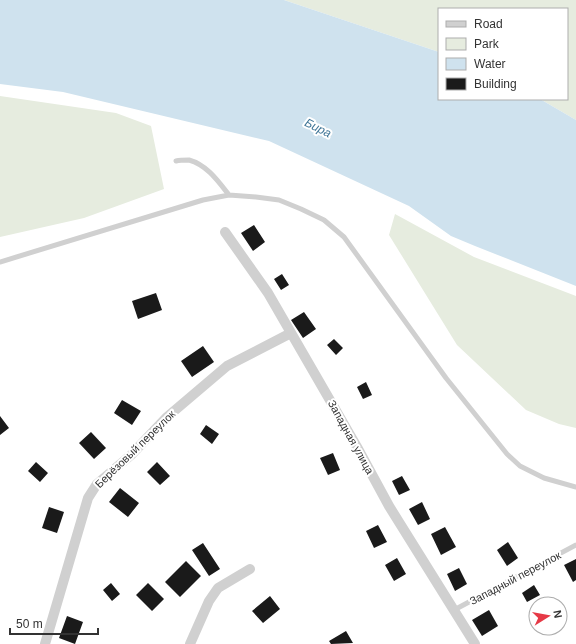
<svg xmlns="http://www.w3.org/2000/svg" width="576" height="644" font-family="Arial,sans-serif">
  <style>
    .green { fill: #e6ecdf }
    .water { fill: #cfe2ee }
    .building { fill: #1a1a1a }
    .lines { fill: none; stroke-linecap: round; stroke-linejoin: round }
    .service { stroke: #d0d0d0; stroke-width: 5 }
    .minor { stroke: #d0d0d0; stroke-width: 10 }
    .labels { text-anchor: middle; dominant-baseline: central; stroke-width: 4; stroke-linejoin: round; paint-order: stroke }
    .street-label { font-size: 11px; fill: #333; stroke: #fff }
    .water-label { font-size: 12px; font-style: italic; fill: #3f7597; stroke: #fff }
  </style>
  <rect width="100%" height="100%" fill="#fff"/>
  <path class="green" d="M284 0H576V120L540 99H567V9H439V52Z
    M0 96 116 113 151 126 164 189 84 218 0 237Z
    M395 214 474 257 576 296V428L559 424 526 410 457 345 389 235Z"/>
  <path class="water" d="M0 0H284L439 52V99H540L576 120V286L475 246 451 236 409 206 269 141 63 92 0 84Z"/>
  <path class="building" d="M254 225 265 242 253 251 241 233Z
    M282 274 289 285 281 290 274 279Z
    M156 293 162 310 138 319 132 301Z
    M304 312 316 329 303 338 291 320Z
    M334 339 343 348 336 355 327 345Z
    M203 346 214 362 192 377 181 361Z
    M366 382 372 395 363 399 357 387Z
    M122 400 141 411 132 425 114 413Z
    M0 416 9 428 0 435Z
    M206 425 219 434 212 444 200 434Z
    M91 432 106 448 94 459 79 443Z
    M333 453 340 470 328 475 320 458Z
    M36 462 48 473 40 482 28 471Z
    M157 462 170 476 160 485 147 472Z
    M402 476 410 490 399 495 392 481Z
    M120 488 139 503 128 517 109 502Z
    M422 502 430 519 418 525 409 509Z
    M49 507 64 512 57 533 42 528Z
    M378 525 387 542 374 548 366 531Z
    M445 527 456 547 441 555 431 534Z
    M508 542 518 558 507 566 497 550Z
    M203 543 220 569 209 576 192 550Z
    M397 558 406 574 394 581 385 565Z
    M576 559V580L573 582 564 565Z
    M186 561 201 576 180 597 165 582Z
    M459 568 467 584 455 591 447 574Z
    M111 583 120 594 112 601 103 590Z
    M148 583 164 599 152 611 136 595Z
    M534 585 540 595 527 602 522 593Z
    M270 596 280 609 263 623 252 611Z
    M489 610 498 626 482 636 472 620Z
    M67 616 83 622 75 644 59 638Z
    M346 631 353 643 331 644 329 641Z"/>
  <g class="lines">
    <path class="service" d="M176 161C180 160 185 160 189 160 207 165 218 181 229 195
      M0 262 203 200 229 195 256 197 279 200 301 209 324 220 344 237 446 378 507 454 520 466 544 478 576 487
      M454 610 576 545"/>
    <path class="minor" d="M225 232 268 293 357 447 389 506 475 644
      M45 644 88 498 97 484 131 455 167 417 227 366 291 333
      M190 644 209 601 218 588 250 569"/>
  </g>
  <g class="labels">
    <g class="street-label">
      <text transform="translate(351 437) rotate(61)">Западная улица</text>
      <text transform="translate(135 449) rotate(-44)">Берёзовый переулок</text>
      <text transform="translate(515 578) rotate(-28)">Западный переулок</text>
    </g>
    <g class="water-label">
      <text transform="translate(318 128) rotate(27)">Бира</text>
    </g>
  </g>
  <rect x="438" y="8" width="130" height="92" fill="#ffffff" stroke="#adadad"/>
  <rect x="446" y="21" width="20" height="6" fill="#d0d0d0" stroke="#adadad"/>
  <text x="474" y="28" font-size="12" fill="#333333">Road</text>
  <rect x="446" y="38" width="20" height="12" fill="#e6ecdf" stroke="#adadad"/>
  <text x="474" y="48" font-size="12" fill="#333333">Park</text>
  <rect x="446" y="58" width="20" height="12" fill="#cfe2ee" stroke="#adadad"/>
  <text x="474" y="68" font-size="12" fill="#333333">Water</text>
  <rect x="446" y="78" width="20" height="12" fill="#1a1a1a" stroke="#adadad"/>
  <text x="474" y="88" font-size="12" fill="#333333">Building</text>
  <g transform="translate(548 616) rotate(79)"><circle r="19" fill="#ffffff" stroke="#adadad"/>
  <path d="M0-3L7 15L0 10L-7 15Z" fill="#e63946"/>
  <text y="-6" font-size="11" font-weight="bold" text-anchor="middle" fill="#333333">N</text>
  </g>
  <path d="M10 628v6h88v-6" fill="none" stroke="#333333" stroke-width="2"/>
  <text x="16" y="628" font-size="12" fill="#333333" stroke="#ffffff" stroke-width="3" paint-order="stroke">50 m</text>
</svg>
